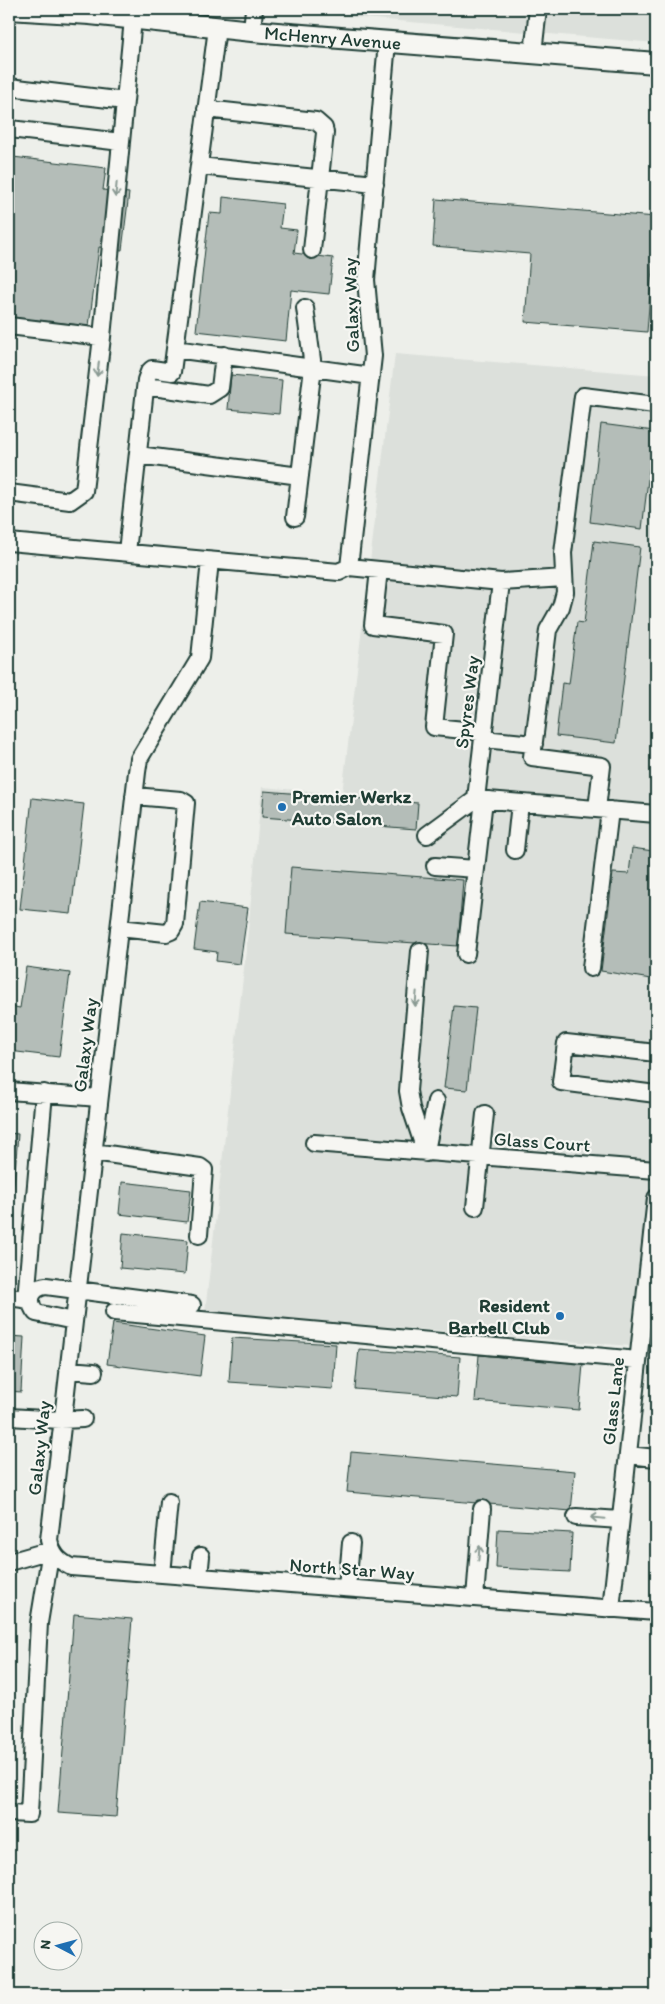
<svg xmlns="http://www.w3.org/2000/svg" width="665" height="2004" font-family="Itim,sans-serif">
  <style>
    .built { fill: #dce0db }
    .building { fill: #b4bdb8; stroke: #1f3d34 }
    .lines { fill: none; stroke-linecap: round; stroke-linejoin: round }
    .minor-casing { stroke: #1f3d34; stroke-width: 20 }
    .major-casing { stroke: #1f3d34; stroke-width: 24 }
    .minor { stroke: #f6f6f2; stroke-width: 16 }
    .major { stroke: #f6f6f2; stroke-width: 20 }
    .oneway { stroke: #8a9a93 }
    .poi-dot { fill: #1f6fb2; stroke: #f6f6f2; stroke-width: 2 }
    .labels { text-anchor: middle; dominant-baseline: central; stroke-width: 4.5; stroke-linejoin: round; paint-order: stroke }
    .street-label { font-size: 19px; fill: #1f3d34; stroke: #f6f6f2 }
    .poi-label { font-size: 19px; font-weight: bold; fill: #1f3d34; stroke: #f6f6f2; text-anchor: start }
  </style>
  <rect width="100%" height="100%" fill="#edefea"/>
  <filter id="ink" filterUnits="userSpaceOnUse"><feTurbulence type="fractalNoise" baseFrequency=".02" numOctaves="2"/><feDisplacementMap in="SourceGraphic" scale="10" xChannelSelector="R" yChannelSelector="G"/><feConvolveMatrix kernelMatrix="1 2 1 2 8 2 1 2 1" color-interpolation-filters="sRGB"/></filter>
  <g filter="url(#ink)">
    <path class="built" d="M257 9H656V43Z
      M395 354 656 375V1348L205 1312 246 951 262 787 342 794Z"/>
    <path class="building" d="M13 157 106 168 103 190 129 193 122 250 99 247 89 326 9 317V246L13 212H9V188Z
      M223 197 283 204 280 228 297 230 294 253 333 258 329 294 291 290 286 341 196 331 209 213 222 214Z
      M436 199 656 217 647 332 525 322 530 254 433 246Z
      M231 375 282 380 279 414 228 409Z
      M601 424 654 431 642 529 590 522Z
      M594 541 640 547 616 743 556 736 562 683 569 684 577 622 584 623Z
      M264 791 418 803 416 829 262 817Z
      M32 798 84 804 71 914 20 909Z
      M632 848 653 851 656 854V937L651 979 601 971 613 873 629 874Z
      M291 867 463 880 458 946 286 934Z
      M200 902 248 908 240 964 216 961 217 952 194 949Z
      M26 967 70 973 59 1057 9 1051V1006L20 1008Z
      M454 1006 476 1008 467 1090 444 1088Z
      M9 1133 18 1134 9 1248Z
      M122 1182 191 1190 187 1222 119 1214Z
      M123 1233 188 1240 185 1274 120 1268Z
      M113 1323 205 1336 200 1376 107 1364Z
      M9 1336 24 1337 21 1392 9 1391Z
      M232 1338 336 1344 333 1389 229 1382Z
      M359 1349 460 1357 457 1397 355 1389Z
      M479 1355 583 1364 579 1410 475 1401Z
      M351 1452 575 1471 571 1511 347 1492Z
      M498 1529 572 1533 570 1572 496 1568Z
      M74 1614 132 1619 116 1817 58 1813Z
      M9 1629H12L9 1668Z"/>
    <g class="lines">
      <g class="minor-casing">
        <path id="minor" d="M252 31 254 9
          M533 53 538 9
          M9 87 125 101
          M206 109 316 121 324 128 325 133 312 250
          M9 130 10 129 121 142
          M199 166 375 184
          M9 326 102 337
          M175 349 371 376
          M146 386 209 395 220 388 224 355
          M138 455 300 476
          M9 493 70 501 84 491 102 337 133 19
          M295 517 313 367 305 308
          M9 542 339 572 349 567
          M127 552 146 380 149 372 152 369 172 372 217 28
          M210 561 200 658 139 759 137 772 49 1540C52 1553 58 1561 71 1567L656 1612
          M349 567 501 582 476 799 656 814
          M349 567 373 356 366 280 387 42
          M379 570 373 625 444 634 434 727 484 732
          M501 582 564 578
          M483 739 534 744
          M597 809 602 766 532 757 548 630 561 607 565 592 563 553 583 396 655 405
          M427 835 476 799
          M515 850 520 803
          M435 866 476 869
          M119 928 166 933 171 931 175 924 186 803 181 800 134 796
          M420 951 408 1091 411 1108 426 1153
          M466 954 484 800
          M591 968 610 810
          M656 1053 566 1043 561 1082 656 1094
          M9 1091 99 1098
          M314 1143 656 1170
          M426 1151 436 1101
          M93 1152 200 1167 204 1170 199 1235
          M475 1207 485 1114
          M9 1297 30 1300
          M26 1299 44 1093
          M114 1312 638 1360
          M74 1321 36 1313C27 1302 30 1288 46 1286L192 1305
          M68 1370 94 1372
          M9 1417 61 1420 83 1419
          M628 1455 656 1458
          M576 1517 620 1520
          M9 1562 51 1550 39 1623 29 1814 9 1813
          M162 1574 169 1502
          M199 1577 201 1556
          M347 1588 351 1543
          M475 1598 482 1509
          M611 1609 656 1198"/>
      </g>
      <g class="major-casing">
        <g id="major">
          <path id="s1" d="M9 9 90 14 252 31 656 63"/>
        </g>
      </g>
      <use href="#minor" class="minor"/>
      <use href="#major" class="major"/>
    </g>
    <defs><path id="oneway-shaft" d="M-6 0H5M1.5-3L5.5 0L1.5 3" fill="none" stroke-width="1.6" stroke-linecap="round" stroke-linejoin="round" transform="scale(1.25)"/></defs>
    <g class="oneway">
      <use href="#oneway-shaft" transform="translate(116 190) rotate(95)"/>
      <use href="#oneway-shaft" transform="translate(98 369) rotate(97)"/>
      <use href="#oneway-shaft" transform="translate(416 999) rotate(95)"/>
      <use href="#oneway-shaft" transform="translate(598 1518) rotate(-175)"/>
      <use href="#oneway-shaft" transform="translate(479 1553) rotate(-85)"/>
    </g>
  </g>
  <g class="poi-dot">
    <circle cx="282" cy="807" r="5"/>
    <circle cx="560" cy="1316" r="5"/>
  </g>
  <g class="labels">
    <g class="street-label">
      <text stroke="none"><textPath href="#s1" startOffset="325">McHenry Avenue</textPath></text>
      <text transform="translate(351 305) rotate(-92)">Galaxy Way</text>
      <text transform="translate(467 702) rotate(-83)">Spyres Way</text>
      <text transform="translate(85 1045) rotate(-83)">Galaxy Way</text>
      <text transform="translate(542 1142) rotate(4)">Glass Court</text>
      <text transform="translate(613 1401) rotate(-84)">Glass Lane</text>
      <text transform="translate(39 1448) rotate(-84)">Galaxy Way</text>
      <text transform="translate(352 1569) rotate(4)">North Star Way</text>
    </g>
    <g class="poi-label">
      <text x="292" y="796">Premier Werkz<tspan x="292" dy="22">Auto Salon</tspan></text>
      <text x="550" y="1305" text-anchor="end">Resident<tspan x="550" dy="22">Barbell Club</tspan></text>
    </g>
  </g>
  <rect width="665" height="2004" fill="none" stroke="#f6f6f2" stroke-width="30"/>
  <rect x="15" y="15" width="635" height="1974" fill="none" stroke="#1f3d34" stroke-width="2" filter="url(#ink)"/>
  <g transform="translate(58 1946) rotate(276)"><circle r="24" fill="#f6f6f2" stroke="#a0aca6"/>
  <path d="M0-4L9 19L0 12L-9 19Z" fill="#1f6fb2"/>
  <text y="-8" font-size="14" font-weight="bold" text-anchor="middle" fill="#1f3d34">N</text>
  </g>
</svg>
